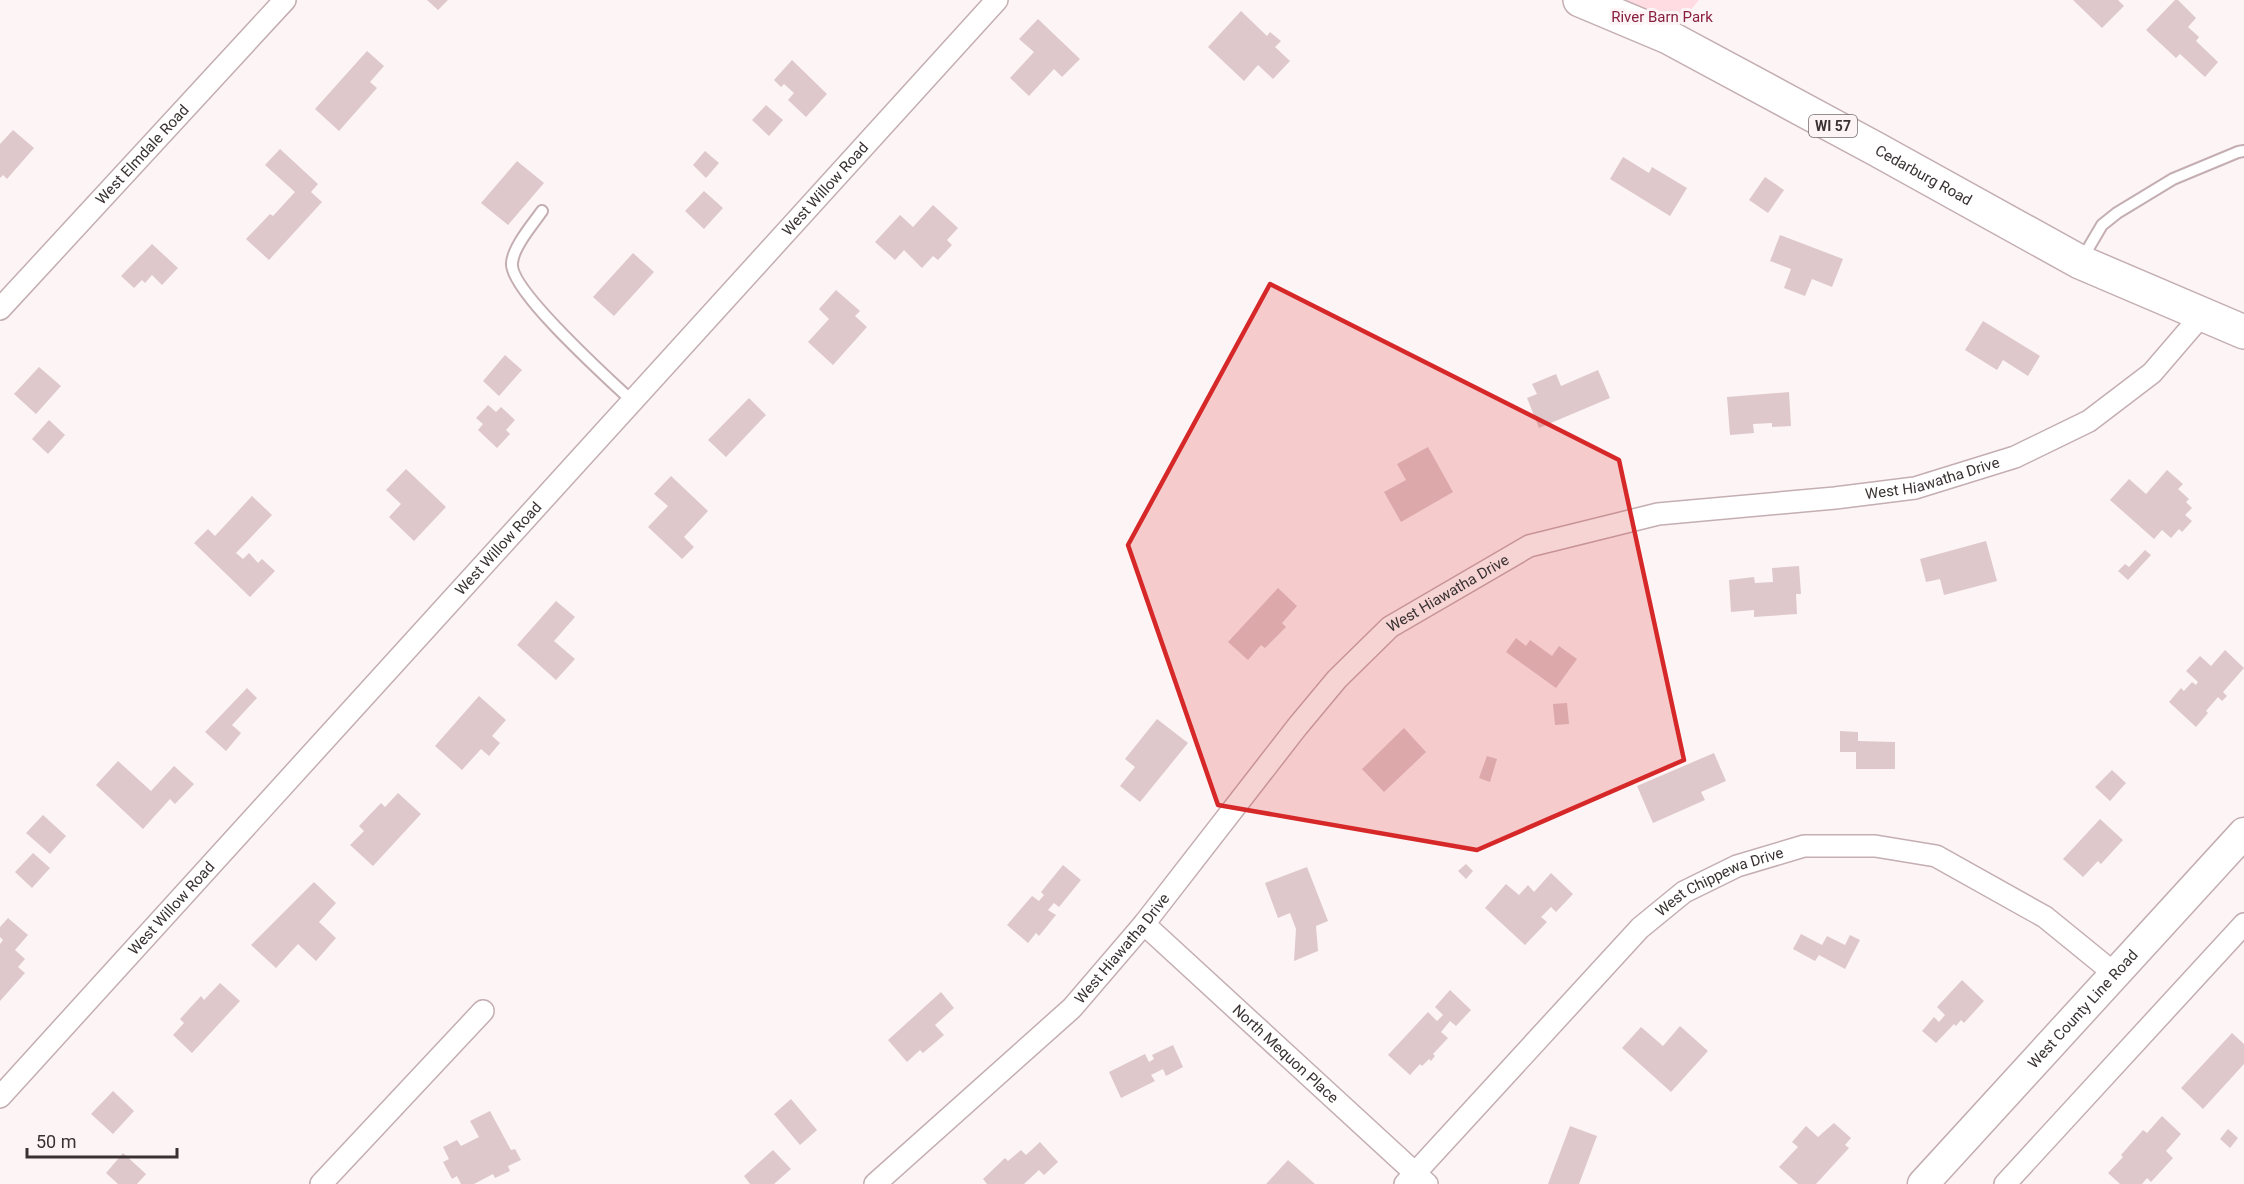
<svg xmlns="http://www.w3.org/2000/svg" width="2244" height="1184" font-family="Roboto,sans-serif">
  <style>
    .green { fill: #ffdce1 }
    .building { fill: #dec8cb }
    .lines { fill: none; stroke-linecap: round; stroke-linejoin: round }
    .lane-casing { stroke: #c4aeb2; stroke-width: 14 }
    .street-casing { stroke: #c4aeb2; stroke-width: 24 }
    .secondary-casing { stroke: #c4aeb2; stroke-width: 33 }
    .primary-casing { stroke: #c4aeb2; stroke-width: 36 }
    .lane { stroke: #fff; stroke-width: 10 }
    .street { stroke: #fff; stroke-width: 21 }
    .secondary { stroke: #fff; stroke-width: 30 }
    .primary { stroke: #fff; stroke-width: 33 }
    .marked { fill: #d62828; fill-opacity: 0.2; stroke: #d62828; stroke-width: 4.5; stroke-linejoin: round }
    .labels { text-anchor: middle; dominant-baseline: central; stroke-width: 6; stroke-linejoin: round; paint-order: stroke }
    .shield { fill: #fdf4f5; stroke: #746c6c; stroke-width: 1.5 }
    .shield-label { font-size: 14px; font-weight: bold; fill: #393132 }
    .park-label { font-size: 15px; fill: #892042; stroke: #fdf4f5 }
    .street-label { font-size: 15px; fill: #393132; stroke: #fdf4f5 }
  </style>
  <rect width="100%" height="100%" fill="#fdf4f5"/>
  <path class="green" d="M1573 0H1699L1668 37Z"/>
  <path class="building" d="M427 0H448L438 10Z
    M2073 0H2118L2124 6 2102 28Z
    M2175 0H2178L2196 18 2188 27 2199 37 2196 41 2218 62 2205 77 2180 54 2176 58 2146 30Z
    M1241 11 1267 36 1270 32 1281 41 1275 47 1290 61 1273 79 1258 65 1244 81 1208 47Z
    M1038 19 1080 59 1062 77 1054 69 1029 96 1010 78 1034 52 1019 39Z
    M367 51 384 66 370 82 377 88 339 131 315 109Z
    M792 60 827 94 806 117 788 100 794 93 784 84 781 87 774 80Z
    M766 105 783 120 769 136 752 120Z
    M13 130 34 148 7 179 3 175 0 178V144Z
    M280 149 318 184 311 192 322 202 269 260 246 239 270 214 273 216 295 192 265 165Z
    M705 151 719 163 706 178 693 165Z
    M1623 157 1649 173 1652 167 1687 188 1670 216 1610 179Z
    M517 161 544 183 508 225 481 203Z
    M1765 177 1784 190 1768 213 1749 200Z
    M704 191 723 208 704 229 685 211Z
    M933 205 958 228 947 240 952 245 938 260 933 256 922 268 904 250 895 260 875 242 900 215 913 227Z
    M1780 235 1843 259 1832 287 1812 279 1805 296 1784 288 1791 269 1770 261Z
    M152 244 178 268 162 285 152 275 145 283 142 280 134 288 121 276Z
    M633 253 654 272 614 316 593 297Z
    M836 290 860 311 855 316 867 327 833 365 808 342 829 319 819 309Z
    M1983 321 2040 356 2028 376 2003 360 1997 370 1965 350Z
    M505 355 522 370 499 396 483 381Z
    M39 367 61 386 36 414 14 394Z
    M1598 370 1610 398 1539 428 1527 398 1537 394 1532 384 1556 374 1561 386Z
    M1789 392 1791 426 1772 427V423L1753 424 1754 433 1730 435 1727 397Z
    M749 398 766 415 726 457 708 440Z
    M488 405 496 412 501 407 515 420 506 430 510 434 497 448 478 430 483 424 476 418Z
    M49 420 65 435 48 454 32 439Z
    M1428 447 1453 492 1401 522 1384 492 1406 480 1397 464Z
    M406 469 446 507 414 541 389 517 401 504 386 490Z
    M2167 470 2183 484 2178 489 2189 499 2186 502 2192 508 2185 515 2192 521 2182 532 2179 529 2171 538 2162 530 2154 539 2110 500 2129 479 2146 494Z
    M671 476 708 511 684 537 694 547 682 559 648 527 668 506 654 494Z
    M252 496 272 515 236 553 243 559 249 553 258 563 262 559 275 571 250 597 194 543 208 529 215 536Z
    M1986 541 1997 581 1944 595 1940 579 1926 582 1920 559Z
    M2145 550 2151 555 2128 580 2118 571 2125 564 2129 567Z
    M1799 566 1801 594H1796L1797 614 1754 617V610L1731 612 1729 580 1754 577 1755 583 1773 582 1772 568Z
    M1278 588 1297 606 1282 623 1286 627 1265 648 1261 645 1248 660 1228 642Z
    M556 601 575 617 554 641 575 659 556 680 517 645Z
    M1516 638 1526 646 1530 640 1552 656 1559 646 1577 659 1556 688 1506 652Z
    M2225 650 2244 668 2223 692 2227 696 2222 701 2218 697 2206 711 2208 713 2196 727 2169 702 2181 688 2184 691 2192 682 2196 685 2198 682 2186 671 2200 656 2211 666Z
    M247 688 257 698 232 725 241 733 226 751 205 732Z
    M479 696 506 720 492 736 500 743 489 756 481 749 462 770 435 746Z
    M1567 703 1569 724 1555 725 1553 704Z
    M1157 719 1188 743 1140 802 1120 786 1135 767 1125 759Z
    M1404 728 1426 752 1384 792 1362 769Z
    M1840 731 1858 732V741L1895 742V769H1856V752H1840Z
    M1714 753 1726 781 1701 792 1705 800 1653 823 1637 786Z
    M1487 756 1497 759 1490 782 1479 778Z
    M118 761 151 791 174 766 194 784 175 804 170 799 143 829 96 785Z
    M2112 770 2126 783 2110 801 2095 787Z
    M398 793 421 814 373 866 350 845 364 831 359 826 381 803 385 807Z
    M43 815 66 836 50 854 26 833Z
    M2100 819 2123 840 2101 864 2098 861 2083 877 2063 859Z
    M33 853 50 868 32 888 15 872Z
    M1466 864 1473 871 1466 879 1458 871Z
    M1063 865 1081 880 1059 907 1054 903 1048 910 1056 915 1039 936 1036 933 1028 943 1007 925 1032 896 1039 901 1044 895 1041 892Z
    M1307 867 1328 921 1316 926 1318 951 1294 961 1296 929 1290 913 1278 918 1265 883Z
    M1551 873 1573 894 1556 912 1551 907 1541 917 1547 922 1525 945 1485 908 1506 884 1519 895 1528 885 1534 892Z
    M314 882 336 903 319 922 336 938 316 961 298 944 276 968 251 945Z
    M8 918 28 935 15 950 25 959 18 967 25 973 0 1001V944L3 940 0 937V927Z
    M1801 934 1822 945 1827 936 1845 945 1850 935 1860 940 1845 969 1819 955 1815 961 1793 949Z
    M1962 980 1984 1001 1964 1023 1961 1020 1956 1026 1954 1024 1936 1043 1922 1031 1934 1017 1939 1022 1945 1015 1937 1007Z
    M220 983 240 1001 192 1053 173 1035 184 1023 180 1019 201 996 204 1000Z
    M1450 990 1471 1010 1456 1026 1450 1021 1441 1032 1448 1038 1433 1054 1435 1056 1431 1061 1429 1059 1422 1066 1420 1064 1410 1075 1388 1055 1428 1012 1437 1021 1443 1015 1435 1007Z
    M941 992 954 1008 935 1025 944 1035 923 1053 920 1050 907 1062 888 1040Z
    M1680 1026 1708 1051 1671 1092 1622 1048 1641 1027 1663 1046Z
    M2232 1033 2244 1044V1064L2203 1109 2181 1088Z
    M1173 1045 1183 1067 1166 1076 1163 1069 1151 1075 1155 1081 1121 1098 1109 1072 1145 1054 1149 1062 1154 1059 1152 1055Z
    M113 1091 134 1111 113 1134 91 1114Z
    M791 1099 817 1130 800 1145 774 1114Z
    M490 1111 511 1150 515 1149 521 1160 508 1166 510 1171 495 1178 493 1174 474 1184H461L457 1176 452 1179 443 1162 449 1159 443 1147 457 1140 461 1146 479 1137 470 1121Z
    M2162 1116 2181 1134 2166 1151 2173 1158 2151 1182 2147 1178 2142 1184H2120L2108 1173 2123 1157 2121 1155 2143 1130 2147 1133Z
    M1834 1123 1851 1138 1845 1145 1849 1148 1816 1184H1798L1779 1167 1798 1147 1792 1142 1806 1126 1818 1137Z
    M1570 1126 1597 1136 1579 1184H1548Z
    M2228 1129 2238 1138 2230 1148 2220 1139Z
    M1040 1142 1058 1162 1044 1175 1039 1170 1024 1184H987L983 1179 1005 1158 1008 1161 1021 1150 1026 1155Z
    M773 1150 791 1169 774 1184H750L744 1176Z
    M123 1153 146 1174 137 1184H118L106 1173Z
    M1288 1160 1315 1184H1266Z"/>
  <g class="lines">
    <g class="lane-casing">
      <path id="lane" d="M542 211C533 224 513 247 512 263 509 290 610 380 632 401
        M2082 259 2102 225 2117 213 2173 179 2238 152 2244 151"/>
    </g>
    <g class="street-casing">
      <g id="street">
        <path id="s1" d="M0 309 285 0"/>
        <path id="s2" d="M1144 924 1427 1184"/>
        <path id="s3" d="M0 1097 997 0"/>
        <path d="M321 1184 483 1011"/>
        <path id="s4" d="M875 1184 1072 1008 1144 924 1297 727 1337 679 1390 627 1529 546 1658 514 1835 498 1915 488 2015 457 2089 421 2152 373 2201 316"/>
        <path id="s5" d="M1405 1184 1640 928 1684 892 1737 866 1804 846H1875L1936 856 2045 917 2115 974"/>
        <path d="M2005 1184 2244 924"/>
      </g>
    </g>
    <g class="secondary-casing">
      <g id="secondary">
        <path id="s6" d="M1923 1184 2244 833"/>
      </g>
    </g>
    <g class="primary-casing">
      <g id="primary">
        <path id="s7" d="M1580 0 1668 37 1876 149 2080 262 2244 332"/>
      </g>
    </g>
    <use href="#lane" class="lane"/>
    <use href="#street" class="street"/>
    <use href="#secondary" class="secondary"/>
    <use href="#primary" class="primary"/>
  </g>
  <path class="marked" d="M1270 284 1619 460 1684 760 1477 850 1218 805 1128 545Z"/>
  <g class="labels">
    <rect class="shield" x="1809" y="115" width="48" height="22" rx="4.5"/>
    <g class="shield-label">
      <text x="1833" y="126">WI 57</text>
    </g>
    <g class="park-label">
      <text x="1662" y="17">River Barn Park</text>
    </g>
    <g class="street-label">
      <text stroke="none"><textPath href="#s1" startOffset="210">West Elmdale Road</textPath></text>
      <text stroke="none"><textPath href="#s7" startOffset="386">Cedarburg Road</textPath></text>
      <text stroke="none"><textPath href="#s3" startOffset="1227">West Willow Road</textPath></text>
      <text stroke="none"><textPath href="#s4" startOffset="1332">West Hiawatha Drive</textPath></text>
      <text stroke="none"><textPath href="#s3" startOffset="741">West Willow Road</textPath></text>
      <text stroke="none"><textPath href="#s4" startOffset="828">West Hiawatha Drive</textPath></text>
      <text stroke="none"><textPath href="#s5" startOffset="441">West Chippewa Drive</textPath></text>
      <text stroke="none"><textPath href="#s3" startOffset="255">West Willow Road</textPath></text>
      <text stroke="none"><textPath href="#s4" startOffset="342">West Hiawatha Drive</textPath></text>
      <text stroke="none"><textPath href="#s6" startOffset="237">West County Line Road</textPath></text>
      <text stroke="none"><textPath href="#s2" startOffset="192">North Mequon Place</textPath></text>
    </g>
  </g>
  <path d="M27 1148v9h150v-9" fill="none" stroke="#393132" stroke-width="3"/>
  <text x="36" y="1148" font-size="18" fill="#393132" stroke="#fdf4f5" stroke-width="4.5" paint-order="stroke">50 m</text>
</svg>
